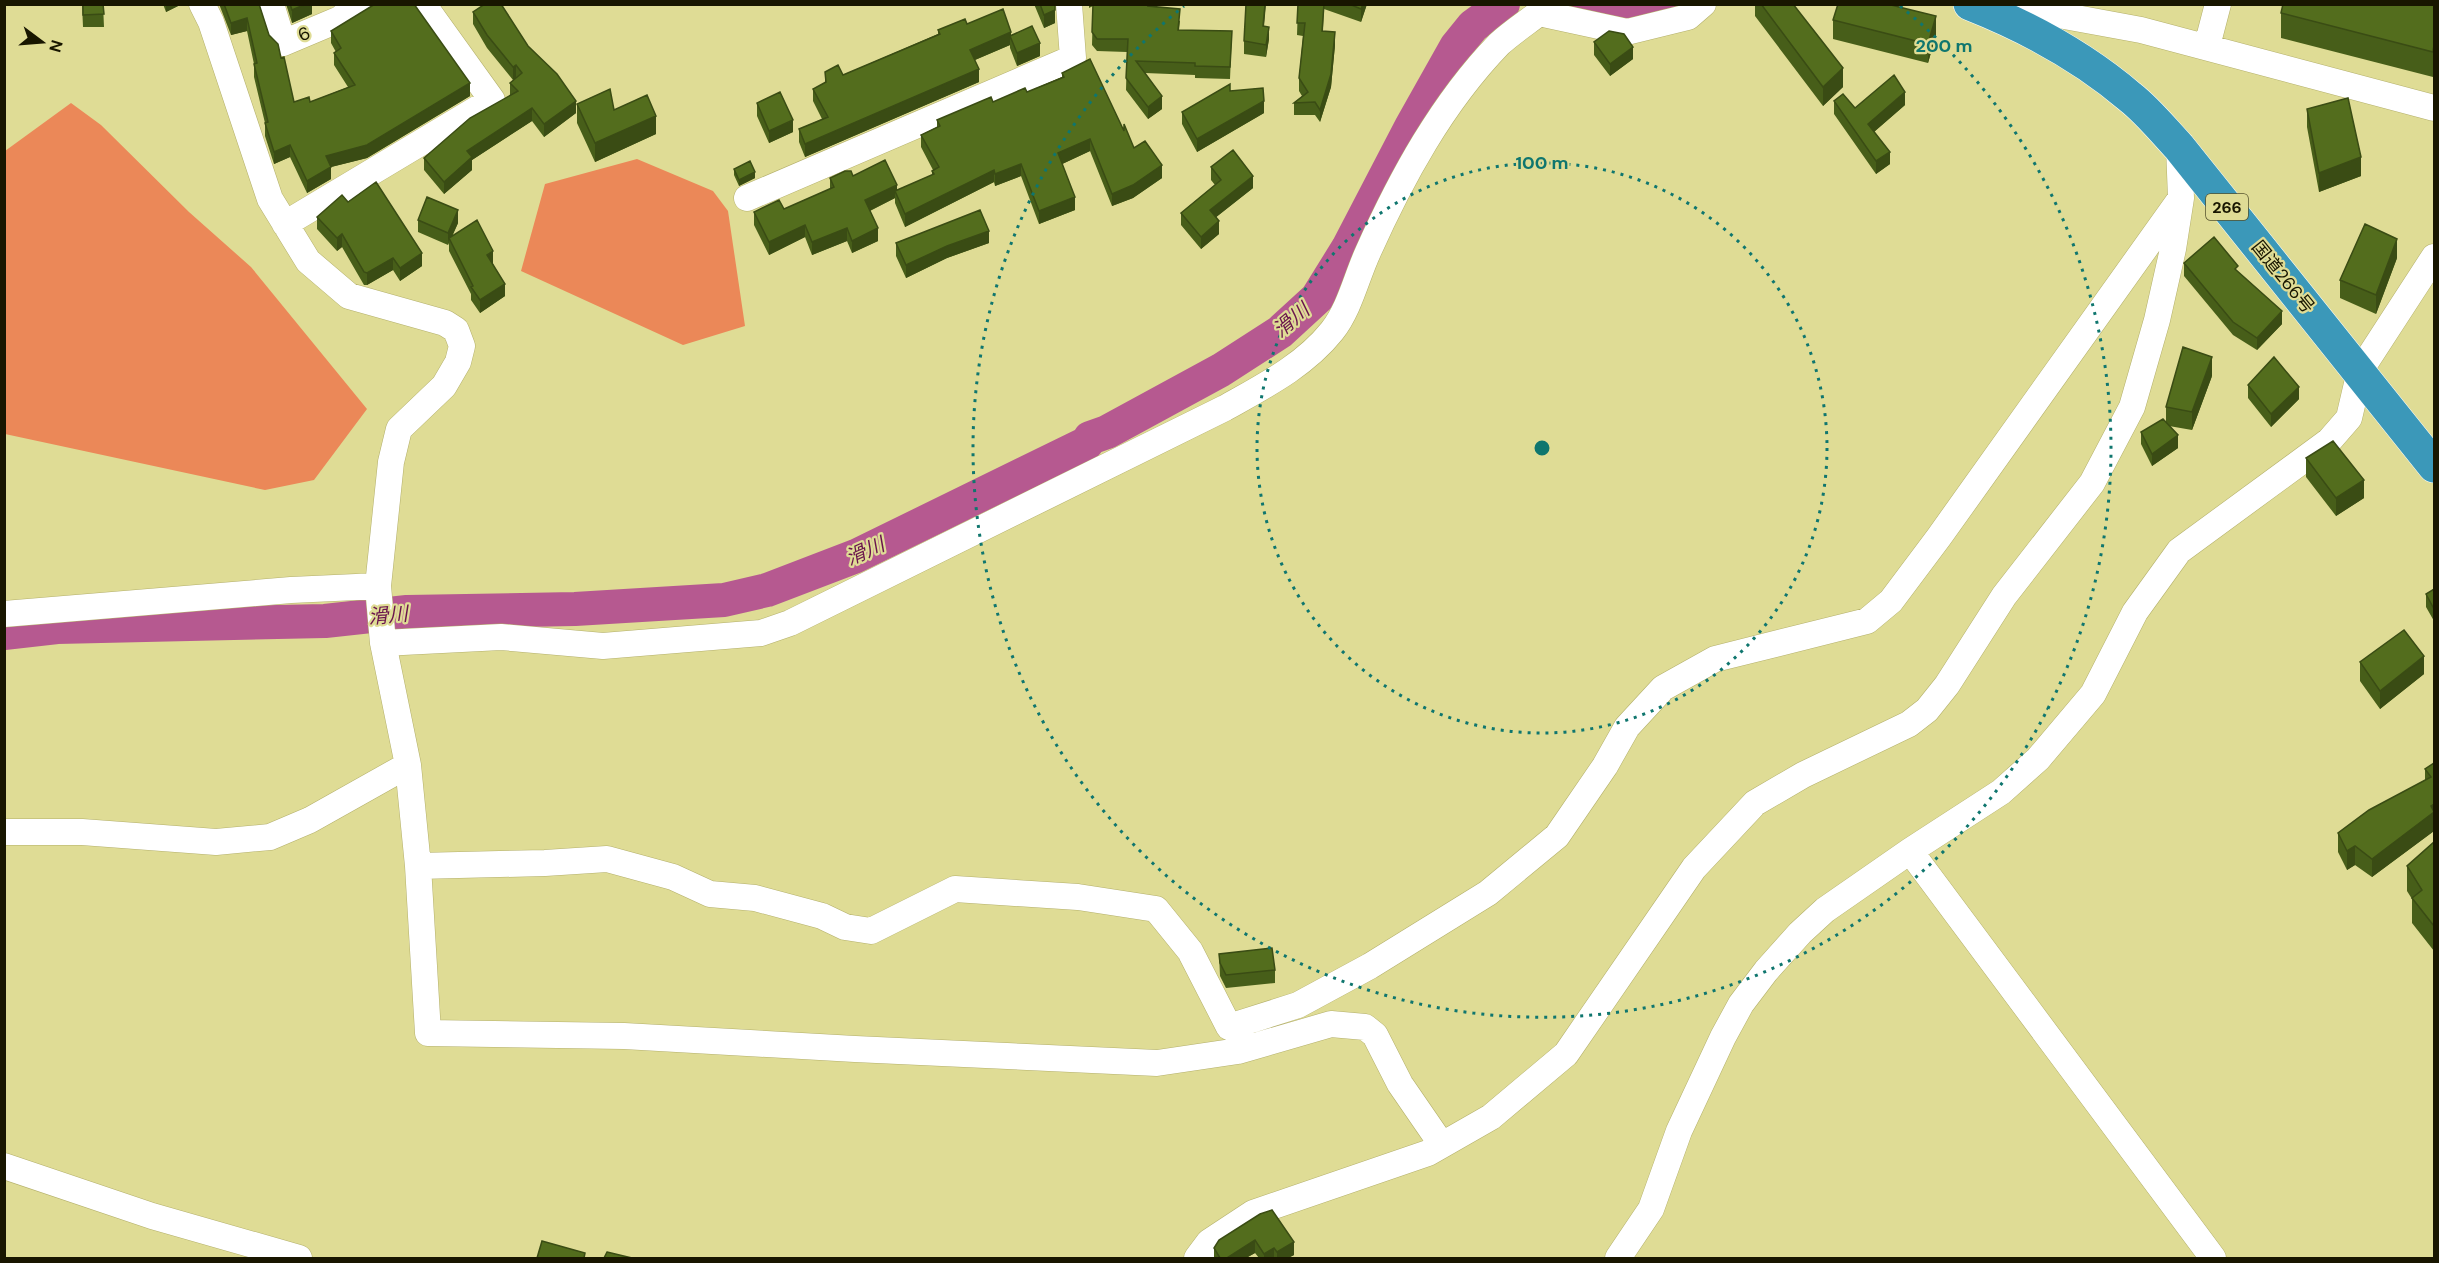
<svg xmlns="http://www.w3.org/2000/svg" width="2439" height="1263" font-family="'DM Sans','Noto Sans JP',sans-serif">
  <style>
    .forest { fill: #eb8858 }
    .lines { fill: none; stroke-linecap: round; stroke-linejoin: round }
    .river { stroke: #b65990; stroke-width: 34 }
    .minor-casing { stroke: #b4b06b; stroke-width: 27 }
    .highway-casing { stroke: #fff; stroke-width: 34 }
    .minor { stroke: #fff; stroke-width: 26 }
    .highway { stroke: #3b98b9; stroke-width: 33 }
    .wall { fill: #475e19 }
    .shaded-wall { fill: #3a4c14 }
    .building { fill: #536d1d; stroke: #3a4c14; stroke-width: 1.5 }
    .ring { fill: none; stroke: #0f766e; stroke-width: 3; stroke-dasharray: 3 6 }
    .labels { text-anchor: middle; dominant-baseline: central; stroke-width: 4.5; stroke-linejoin: round; paint-order: stroke }
    .shield { fill: #dfdc95; stroke: #54512d; stroke-width: 1.5 }
    .shield-label { font-size: 16px; font-weight: bold; fill: #181600 }
    .street-label { font-size: 18px; fill: #181600; stroke: #dfdc95 }
    .water-label { font-size: 20px; font-style: italic; fill: #6a144d; stroke: #dfdc95 }
    .centre { fill: #0f766e; stroke: #dfdc95; stroke-width: 3 }
    .ring-label { font-size: 18px; text-anchor: middle; font-weight: bold; fill: #0f766e; stroke: #dfdc95; stroke-width: 4.5; stroke-linejoin: round; paint-order: stroke }
  </style>
  <rect width="100%" height="100%" fill="#dfdc95"/>
  <path class="forest" d="M71 103 101 125 189 212 251 267 367 409 314 480 265 490 5 434V151Z
    M637 159 713 191 728 211 745 326 683 345 521 271 545 184Z"/>
  <g class="lines">
    <path class="river" d="M1587 4 1641 15H1654L1676 4
      M4 633 57 627 325 621 407 612 575 609 724 600 767 590 856 556 1087 443 1090 438 1107 432 1221 370 1280 332 1317 298 1348 248 1411 127 1456 47 1473 26 1503 4"/>
    <g class="minor-casing">
      <path id="minor" d="M202 4 211 22 270 199 308 261 349 296 445 323 456 330 462 346 458 362 444 386 399 429 391 462 378 586 383 643 408 765 418 866 428 1033 624 1036 855 1049 1157 1063 1238 1051 1331 1024 1365 1027 1375 1035 1400 1084 1442 1145
        M271 4 283 43 340 19 358 4
        M1987 9H2027L2141 30 2434 108
        M2207 46 2218 4
        M747 198 1073 58 1069 4
        M285 224 492 100 423 4
        M4 614 291 590 378 586
        M383 643 501 637 603 646 761 633 790 623 1225 408C1264 386 1304 366 1332 331 1350 308 1356 278 1368 252 1401 178 1442 103 1499 44 1511 33 1526 23 1539 13L1627 32 1688 17 1703 4
        M4 832H82L216 842 270 837 310 820 408 765
        M1910 851 2213 1258
        M418 866 545 863 607 859 673 877 710 894 755 898 822 916 845 927 871 931 955 889 1078 897 1156 909 1190 951 1229 1027 1298 1005 1370 966 1488 893 1557 836 1605 766 1627 727 1663 688 1715 659 1867 621 1891 601 1939 537 2181 198
        M4 1166 152 1216 299 1258
        M1197 1258 1209 1242 1253 1213 1428 1153 1491 1117 1566 1054 1694 868 1755 803 1803 775 1909 724 1927 710 1947 685 2004 596 2092 483 2132 407 2157 320 2173 249 2181 198 2179 147
        M1618 1258 1651 1209 1679 1131 1723 1037 1741 1004 1766 971 1800 933 1825 910 1910 851 2001 792 2038 759 2093 694 2135 612 2179 551 2329 441 2349 418 2360 371 2434 257"/>
    </g>
    <g class="highway-casing">
      <path id="highway" d="M1970 4C2028 27 2082 56 2130 97 2148 111 2163 130 2179 147L2434 466"/>
    </g>
    <use href="#minor" class="minor"/>
    <use href="#highway" class="highway"/>
  </g>
  <path class="wall" d="M82 4H103L104 27H83Z
    M163 4H182L166 12Z
    M219 4H259L269 35 281 58 294 102H310L348 87 334 65V53L336 52 331 43V31L470 96 367 158 331 167V179L307 193 290 157 274 164 265 136V123L254 77V64L247 31 231 35Z
    M286 4H312V14L292 23Z
    M1034 4H1055V23L1044 28Z
    M1089 4 1149 6 1180 21 1179 30 1232 31 1230 79 1195 78V75L1145 73 1162 109 1148 119 1126 90 1127 52 1097 51 1092 45 1093 6 1089 8Z
    M1298 4H1367L1361 22 1324 9 1323 31 1335 45 1331 87 1320 122 1315 115H1294V103L1302 96 1299 91V78L1303 36 1297 35Z
    M1755 4H1793L1843 87 1823 106 1755 16Z
    M2434 4 2433 77 2281 38V13Z
    M473 12 528 46 576 113 544 137 532 121 472 160V170L444 194 424 170V158L510 95V83L516 78 513 80 487 48 473 24Z
    M1833 20 1936 35 1928 63 1833 39Z
    M967 24 1011 35 1040 56 1017 66 1010 48V45L975 60 979 82 805 157 799 142V129L822 119 813 101V89L825 83V72L843 75 938 34V30Z
    M1264 26 1269 39 1266 57 1244 54V41Z
    M1594 42 1633 59 1610 76 1594 55Z
    M1062 73 1124 131 1134 148 1162 178 1133 198 1112 206 1090 151 1062 164 1075 210 1039 224 1021 176 995 186 994 182 905 227 895 203V198L870 211 878 241 852 253 847 241 812 255 805 237 769 255 754 225V212L784 209 830 189V178L853 176 897 190 932 175V171L933 170 921 147V135L937 127V120L993 102 1027 92 1062 77Z
    M1230 91 1264 113 1197 152 1182 124V112Z
    M1834 101 1855 108 1905 105 1874 132 1890 164 1876 174 1834 114Z
    M757 103 793 132 769 143 757 116Z
    M577 104 614 110 656 134 595 162 577 123Z
    M2307 109 2361 176 2319 192 2307 127Z
    M1211 167 1253 188 1216 217 1219 234 1201 249 1181 225V213L1215 185 1211 180Z
    M734 169 755 178 739 186 734 175Z
    M348 202 422 266 400 281 393 270 367 285H364L342 247 337 251 317 229V217Z
    M418 220 458 223 452 237 493 264 505 296 480 313 471 300V294L449 251V243L448 245 418 232Z
    M896 243H989L947 258 906 278 896 256Z
    M2397 258 2376 314 2340 298V280Z
    M2184 263 2238 272 2282 324 2257 350 2233 335 2184 276Z
    M2212 376 2192 430 2169 426 2178 448 2152 466 2141 444V432L2166 423V407Z
    M2248 385 2299 399 2271 427 2248 398Z
    M2306 458 2364 498 2336 516 2306 477Z
    M2434 589V621L2426 607V594Z
    M2360 662 2424 674 2380 709 2360 681Z
    M2434 763V831L2372 877 2355 865 2347 870 2338 852V833L2425 780V769Z
    M2434 842V951L2412 923V899L2407 891V866Z
    M1219 954 1275 970V983L1226 988 1220 976Z
    M1260 1214 1294 1255 1288 1258H1259L1255 1253 1246 1258H1214V1248Z"/>
  <path class="shaded-wall" d="M166 4H182L166 12Z
    M306 4H312V14L292 23V10Z
    M1265 4H1266L1263 38V26Z
    M1363 4H1367L1361 22V9Z
    M1055 10V23L1044 28V15Z
    M1936 16V35L1928 63V44Z
    M247 18V31L231 35V23Z
    M1269 27V39L1266 57V45Z
    M1011 32V40L1010 36V45L970 62V50Z
    M1335 32V45L1331 87 1320 122V110Z
    M1040 43V56L1017 66V53Z
    M2434 45V70L2433 77V52Z
    M1633 47V59L1610 76V64Z
    M516 65V78L513 80V67Z
    M1843 68V87L1823 106V87Z
    M979 69V82L805 157V144Z
    M470 83V96L367 158 331 167V179L307 193V181L326 156Z
    M1905 92V105L1868 137V124Z
    M1162 96V109L1148 119V107Z
    M576 101V113L544 137V124Z
    M1264 101V113L1197 152V139Z
    M532 108V121L472 160V170L444 194V182L467 151Z
    M656 116V134L595 162V143Z
    M793 120V132L769 143V131Z
    M1090 139V151L1058 166V153Z
    M290 145V157L274 164V152Z
    M1890 152V164L1876 174V161Z
    M2361 157V176L2319 192V173Z
    M1021 164V176L995 186V174Z
    M1162 165V178L1133 198 1112 206V194Z
    M994 170V182L905 227V214Z
    M755 172V178L739 186V180Z
    M1253 176V188L1210 222V210Z
    M897 185V195L895 191V198L865 213V200Z
    M1075 197V210L1039 224V211Z
    M458 210V223L450 240 449 238 448 245V233Z
    M1219 221V234L1201 249V237Z
    M805 225V237L769 255V242Z
    M847 228V241L812 255V242Z
    M878 228V241L852 253V241Z
    M989 231V243L947 258 906 278V265L947 246Z
    M342 234V247L337 251V238Z
    M2397 239V258L2376 314V295Z
    M493 251V264L487 268V255Z
    M422 253V266L400 281V268Z
    M393 258V270L367 285V273Z
    M505 284V296L480 313V300Z
    M2282 311V324L2257 350V338Z
    M2212 357V376L2192 430V412Z
    M2299 387V399L2271 427V414Z
    M2178 435V448L2152 466V454Z
    M2364 480V498L2336 516V498Z
    M2424 656V674L2380 709V691Z
    M2434 804V831L2372 877V859Z
    M2355 846V865L2347 870V851Z
    M1255 1240V1253L1246 1258H1227Z
    M1294 1242V1255L1288 1258H1277V1252Z
    M1274 1248V1258H1264V1254Z"/>
  <path class="building" d="M83 4H103L104 14 83 15Z
    M224 4H259L269 35 278 44 281 58 284 57 294 102 309 97 310 102 355 85 334 53 341 48 331 31 375 4H414L470 83 367 145 326 156 331 167 307 181 290 145 274 152 265 123 268 122 254 64 257 63 247 18 231 23Z
    M290 4H306L292 10Z
    M485 4H501L528 46 557 74 576 101 544 124 532 108 467 151 472 157 444 182 424 158 470 118 518 91 510 83 522 73 516 65 513 67 487 35 473 12Z
    M1040 4H1055V10L1044 15Z
    M1093 4H1149L1148 6 1180 9 1178 30 1232 31 1230 67 1195 66V63L1136 61 1162 96 1148 107 1126 78 1128 39H1097L1092 32Z
    M1246 4H1265L1263 26 1269 27 1266 45 1244 41Z
    M1298 4H1324L1322 31 1335 32 1331 74 1320 110 1315 102 1294 103 1308 92 1299 78 1305 23H1297Z
    M1349 4H1363L1361 9Z
    M1761 4H1793L1843 68 1823 87Z
    M1838 4H1887L1936 16 1928 44 1833 20Z
    M2283 4H2434V45L2433 52 2281 13Z
    M1003 9 1011 32 970 50 979 69 805 144 799 129 828 117 813 89 826 82 825 72 838 65 843 75 940 34 938 30 965 19 967 24Z
    M1032 26 1040 43 1017 53 1010 36Z
    M1609 31 1624 34 1633 47 1610 64 1594 42Z
    M1090 59 1124 131V124L1134 148 1145 141 1162 165 1133 185 1112 194 1090 139 1058 153 1075 197 1039 211 1021 164 995 174 994 170 905 214 895 191 934 174 932 171 939 167 921 135 940 126 937 120 991 97 993 102 1025 88 1027 92 1064 77 1062 73Z
    M1894 75 1905 92 1868 124 1890 152 1876 161 1834 101 1843 94 1855 108Z
    M1230 84V91L1263 88 1264 101 1197 139 1182 112Z
    M610 89 614 110 647 95 656 116 595 143 577 104Z
    M780 92 793 120 769 131 757 103Z
    M2348 98 2361 157 2319 173 2307 109Z
    M1233 150 1253 176 1210 210 1219 221 1201 237 1181 213 1221 180 1211 167Z
    M885 160 897 185 865 200 878 228 852 241 847 228 812 242 805 225 769 242 754 212 779 200 784 209 834 187 830 178 845 171H851L853 176Z
    M750 161 755 172 739 180 734 169Z
    M376 182 422 253 400 268 393 258 367 273 364 272 342 234 337 238 317 217 342 195 348 202Z
    M427 197 458 210 448 233 418 220Z
    M980 210 989 231 947 246 906 265 896 243Z
    M477 220 493 251 487 255 505 284 480 300 471 287 473 286 449 238Z
    M2365 224 2397 239 2376 295 2340 280Z
    M2214 237 2238 266 2235 269 2282 311 2257 338 2233 322 2184 263Z
    M2183 347 2212 357 2192 412 2166 407Z
    M2274 357 2299 387 2271 414 2248 385Z
    M2163 419 2178 435 2152 454 2141 432Z
    M2333 441 2364 480 2336 498 2306 458Z
    M2434 589V609L2426 594Z
    M2404 630 2424 656 2380 691 2360 662Z
    M2434 763V804L2431 806 2434 812 2372 859 2355 846 2347 851 2338 833 2369 810 2431 777 2425 769Z
    M2434 842V926L2412 898 2422 890 2407 866Z
    M1272 948 1275 970 1226 975 1220 963 1219 954Z
    M1272 1210 1294 1242 1277 1252 1274 1248 1264 1254 1255 1240 1227 1258H1220L1214 1248 1219 1240 1260 1214Z
    M542 1241 585 1253 584 1258H537Z
    M607 1252 632 1258H604Z"/>
  <g class="ring">
    <circle cx="1542" cy="448" r="285"/>
    <path d="M1900 6A569 569 0 1 1 1184 6"/>
  </g>
  <g class="labels">
    <rect class="shield" x="2206" y="194" width="42" height="26" rx="4.5"/>
    <g class="shield-label">
      <text x="2227" y="207">266</text>
    </g>
    <g class="street-label">
      <text transform="translate(304 34) rotate(-23)">6</text>
      <text transform="translate(2283 277) rotate(51)">国道266号</text>
    </g>
    <g class="water-label">
      <text transform="translate(1291 320) rotate(-40)">滑川</text>
      <text transform="translate(865 551) rotate(-24)">滑川</text>
      <text transform="translate(388 615) rotate(-5)">滑川</text>
    </g>
  </g>
  <circle cx="1542" cy="448" r="9" class="centre"/>
  <g class="ring-label">
    <text x="1944" y="52">200 m</text>
    <text x="1542" y="169">100 m</text>
  </g>
  <rect width="2439" height="1263" fill="none" stroke="#181600" stroke-width="12"/>
  <g transform="translate(42 42) rotate(106)" stroke="#dfdc95" stroke-width="4.5" paint-order="stroke">
  <path d="M0-4.5L10 22L0 15L-10 22Z" fill="#181600"/>
  <text y="-9" font-size="16" font-weight="bold" text-anchor="middle" fill="#181600">N</text>
  </g>
</svg>
